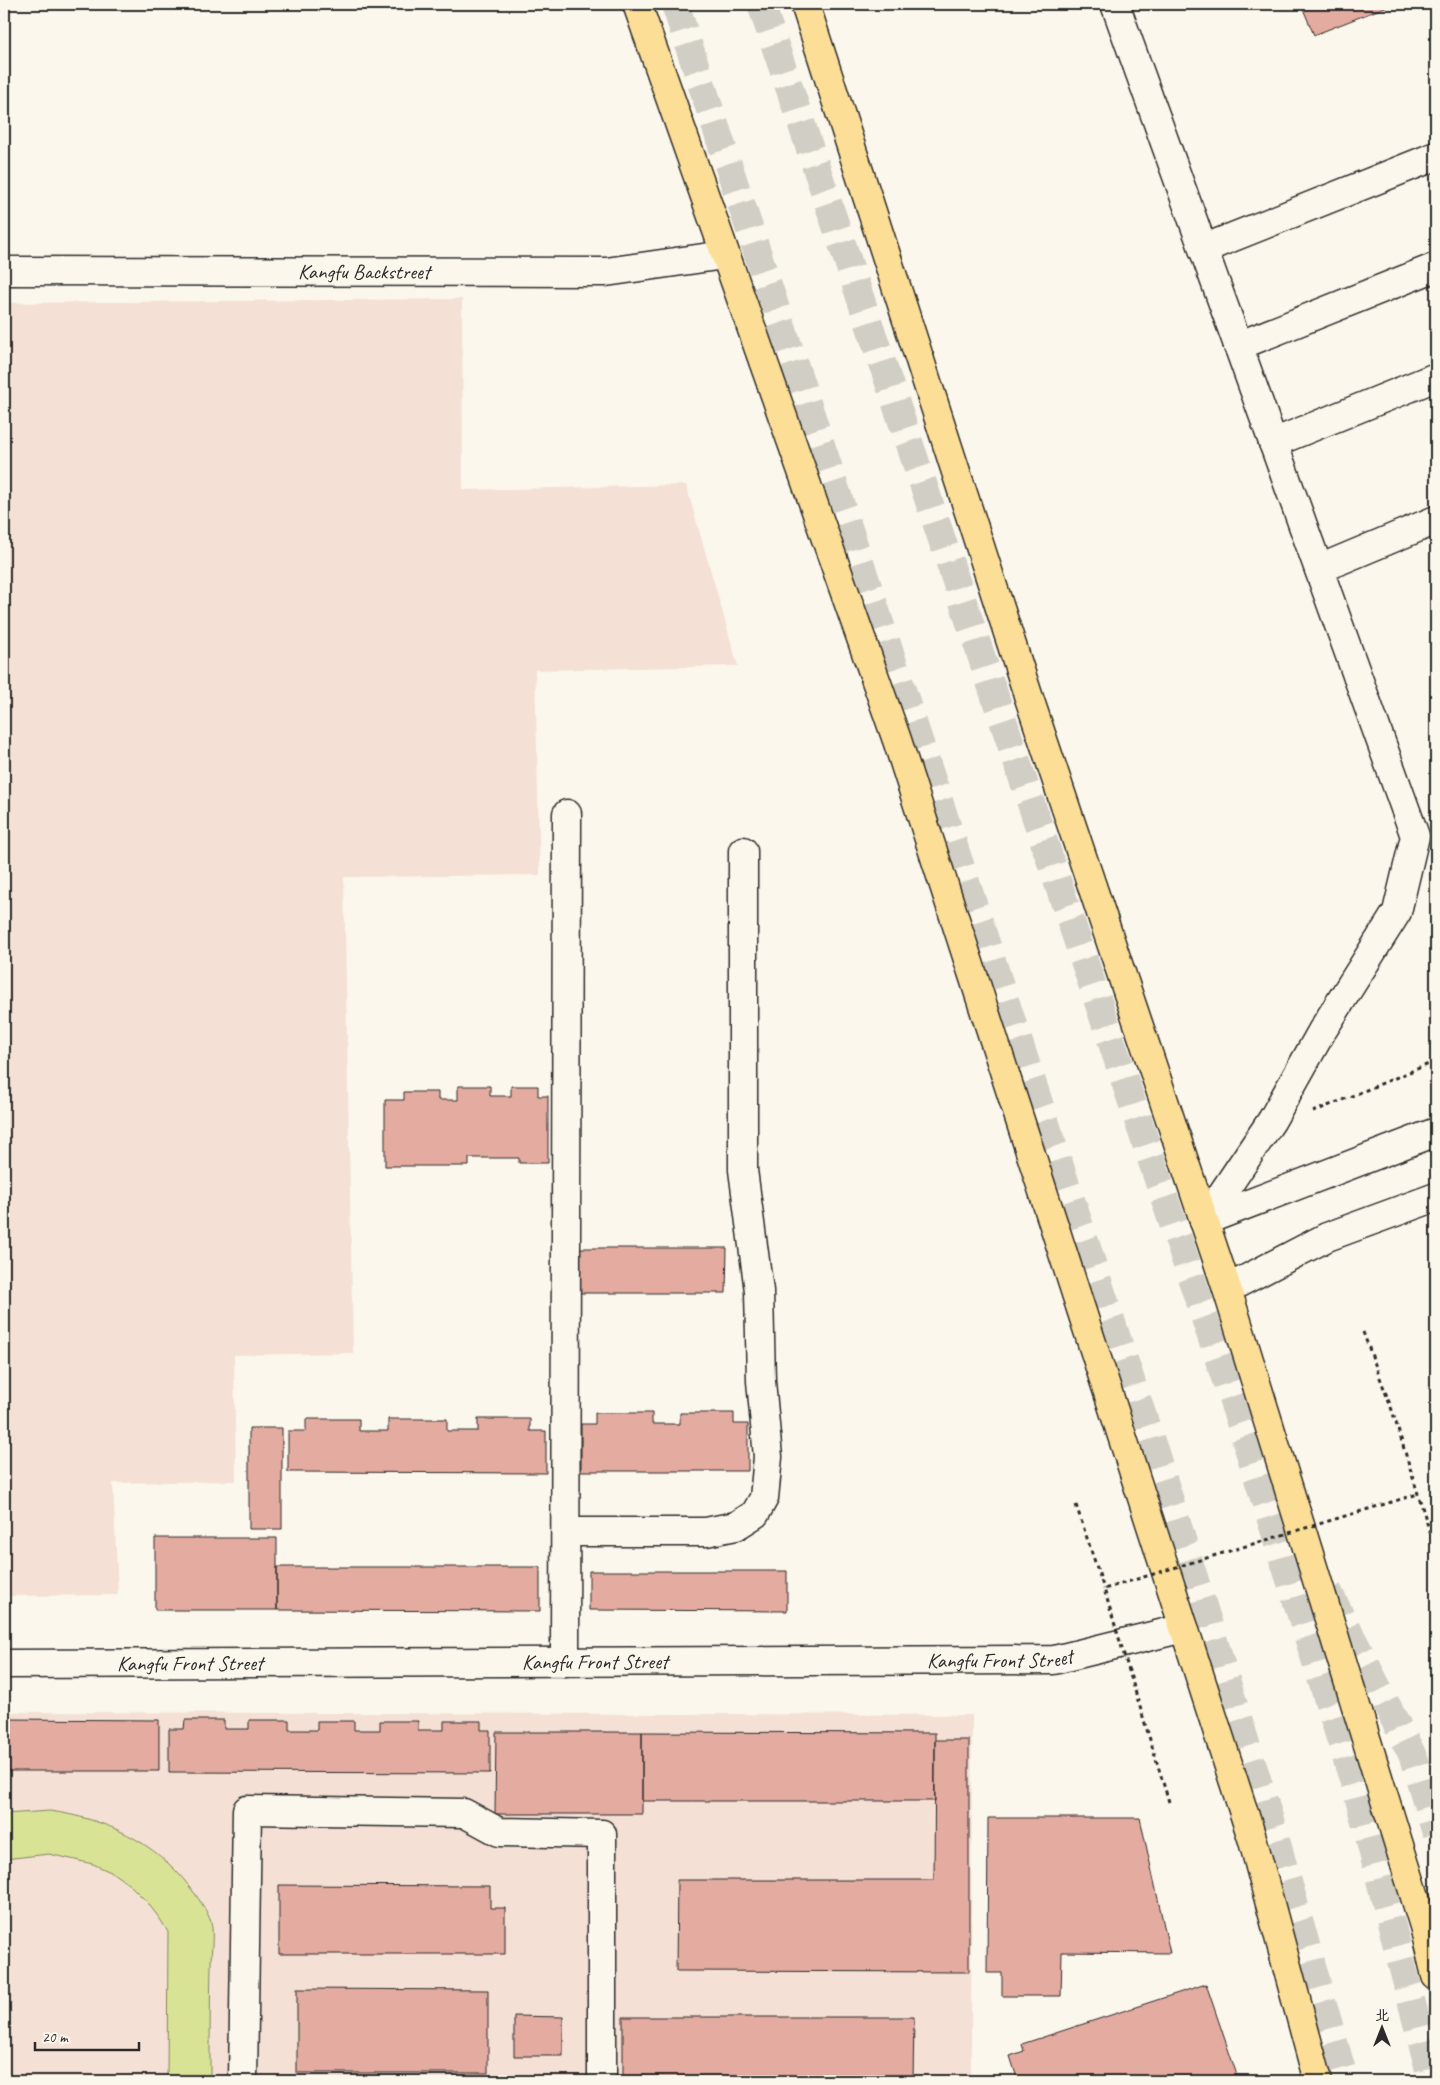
<svg xmlns="http://www.w3.org/2000/svg" width="1440" height="2085" font-family="Caveat,'LXGW WenKai TC',sans-serif">
  <style>
    .built { fill: #f4e0d5 }
    .green { fill: #d8e396; stroke: #828760 }
    .building { fill: #e4aba0; stroke: #2b2b2b }
    .lines { fill: none; stroke-linecap: round; stroke-linejoin: round }
    .highway-tunnel { stroke: #d1cec5; stroke-width: 28; stroke-dasharray: 28 14; stroke-linecap: butt }
    .minor-casing { stroke: #2b2b2b; stroke-width: 31 }
    .major-casing { stroke: #2b2b2b; stroke-width: 31 }
    .path { stroke: #2b2b2b; stroke-width: 3; stroke-dasharray: 4 4; stroke-linecap: butt }
    .minor { stroke: #fbf7ec; stroke-width: 28 }
    .major { stroke: #fdde96; stroke-width: 28 }
    .path-bridge { stroke: #2b2b2b; stroke-width: 3; stroke-dasharray: 4 4; stroke-linecap: butt }
    .labels { text-anchor: middle; dominant-baseline: central; stroke-width: 5; stroke-linejoin: round; paint-order: stroke }
    .street-label { font-size: 21px; fill: #2b2b2b; stroke: #fbf7ec }
  </style>
  <rect width="100%" height="100%" fill="#fbf7ec"/>
  <filter id="ink" filterUnits="userSpaceOnUse"><feTurbulence type="fractalNoise" baseFrequency=".02" numOctaves="2"/><feDisplacementMap in="SourceGraphic" scale="10" xChannelSelector="R" yChannelSelector="G"/><feConvolveMatrix kernelMatrix="1 2 1 2 8 2 1 2 1" color-interpolation-filters="sRGB"/></filter>
  <g filter="url(#ink)">
    <path class="built" d="M462 299 463 490 686 485 738 666 535 670 540 875 344 877 353 1353 234 1355 236 1481 113 1483 118 1595 4 1596V303Z
      M4 1712 972 1715 971 2081H4Z"/>
    <path class="green" d="M50 1811C106 1819 154 1841 189 1886 197 1896 207 1910 211 1922 214 1934 211 1951 211 1964 210 2003 210 2042 210 2081H167L168 1932 160 1919 147 1902 131 1886 113 1873 93 1864 49 1854 4 1859V1814Z"/>
    <path class="building" d="M1301 4H1393L1314 35Z
      M458 1086H490V1096H511V1086H538V1096H548V1163H519V1158H469V1166H385V1100H404V1092H438V1100H458Z
      M578 1248H727L726 1293H578Z
      M595 1413H652V1424H680V1413H734V1424H748V1471H581V1424H595Z
      M306 1419H359V1431H388V1419H447V1431H478V1419H530V1431H546V1473L288 1472V1431H306Z
      M249 1428H282V1529H249Z
      M155 1538H277V1610H155Z
      M277 1567H540V1611L277 1610Z
      M589 1571H787V1611L589 1610Z
      M4 1719 159 1720V1771H4Z
      M185 1720H224V1729H249V1720H289V1730H317V1721H354V1730H380V1721H418V1730H444V1721H481V1730H490V1773L169 1772V1729H184Z
      M496 1732H642V1814H495Z
      M642 1732 935 1733V1801H642Z
      M935 1740H969V1972L676 1971 677 1880H934Z
      M988 1818H1140L1170 1953 1062 1952 1061 1996H1002V1973H987Z
      M279 1885 490 1886V1908H505V1954H279Z
      M1206 1984 1239 2081H1018L1010 2056 1024 2051 1022 2044Z
      M297 1989 488 1990V2073H297Z
      M514 2016 563 2017V2056H514Z
      M623 2017H914L913 2081H623Z"/>
    <g class="lines">
      <path class="highway-tunnel" d="M675 4 1156 1456 1274 1833 1345 2081
        M761 4 1241 1425 1358 1795 1432 2081
        M1328 1591 1412 1754 1436 1833"/>
      <g class="minor-casing">
        <g id="minor">
          <path d="M1115 4 1415 836 1397 912 1322 1031 1272 1120 1204 1221"/>
          <path d="M1203 249 1436 156"/>
          <path id="s1" d="M4 271 606 272 724 255"/>
          <path d="M1238 346 1436 267"/>
          <path d="M1273 443 1436 377"/>
          <path d="M1319 569 1436 520"/>
          <path d="M1204 1221 1436 1132"/>
          <path d="M1227 1289 1327 1237 1436 1197"/>
          <path d="M566 1532H706L736 1526 755 1514 764 1498 768 1457 761 1381 759 1291 743 1170V851"/>
          <path d="M565 1662 567 814"/>
          <path id="s2" d="M4 1664 1054 1660 1184 1628"/>
          <path d="M243 2081 247 1810 464 1813 499 1832 602 1834V2081"/>
        </g>
      </g>
      <g class="major-casing">
        <path id="major" d="M637 4 897 740 1253 1841 1318 2081
          M805 4 1028 695 1227 1289 1424 1926 1436 1976"/>
      </g>
      <path class="path" d="M1313 1112 1436 1061
        M1363 1332 1392 1410 1436 1552
        M1076 1505 1104 1589"/>
      <use href="#minor" class="minor"/>
      <use href="#major" class="major"/>
      <path class="path-bridge" d="M1169 1802 1104 1589 1418 1494"/>
    </g>
  </g>
  <g class="labels">
    <g class="street-label">
      <text stroke="none"><textPath href="#s1" startOffset="360">Kangfu Backstreet</textPath></text>
      <text stroke="none"><textPath href="#s2" startOffset="996">Kangfu Front Street</textPath></text>
      <text stroke="none"><textPath href="#s2" startOffset="591">Kangfu Front Street</textPath></text>
      <text stroke="none"><textPath href="#s2" startOffset="186">Kangfu Front Street</textPath></text>
    </g>
  </g>
  <rect width="1440" height="2085" fill="none" stroke="#fbf7ec" stroke-width="20"/>
  <rect x="10" y="10" width="1420" height="2065" fill="none" stroke="#2b2b2b" stroke-width="2" filter="url(#ink)"/>
  <g transform="translate(1382 2028)" stroke="#fbf7ec" stroke-width="4" paint-order="stroke">
  <path d="M0-4L9 19L0 12L-9 19Z" fill="#2b2b2b"/>
  <text y="-8" font-size="14" font-weight="bold" text-anchor="middle" fill="#2b2b2b">北</text>
  </g>
  <path d="M35 2042v8h104v-8" fill="none" stroke="#2b2b2b" stroke-width="2.5"/>
  <text x="42" y="2042" font-size="15" fill="#2b2b2b" stroke="#fbf7ec" stroke-width="4" paint-order="stroke">20 m</text>
</svg>
